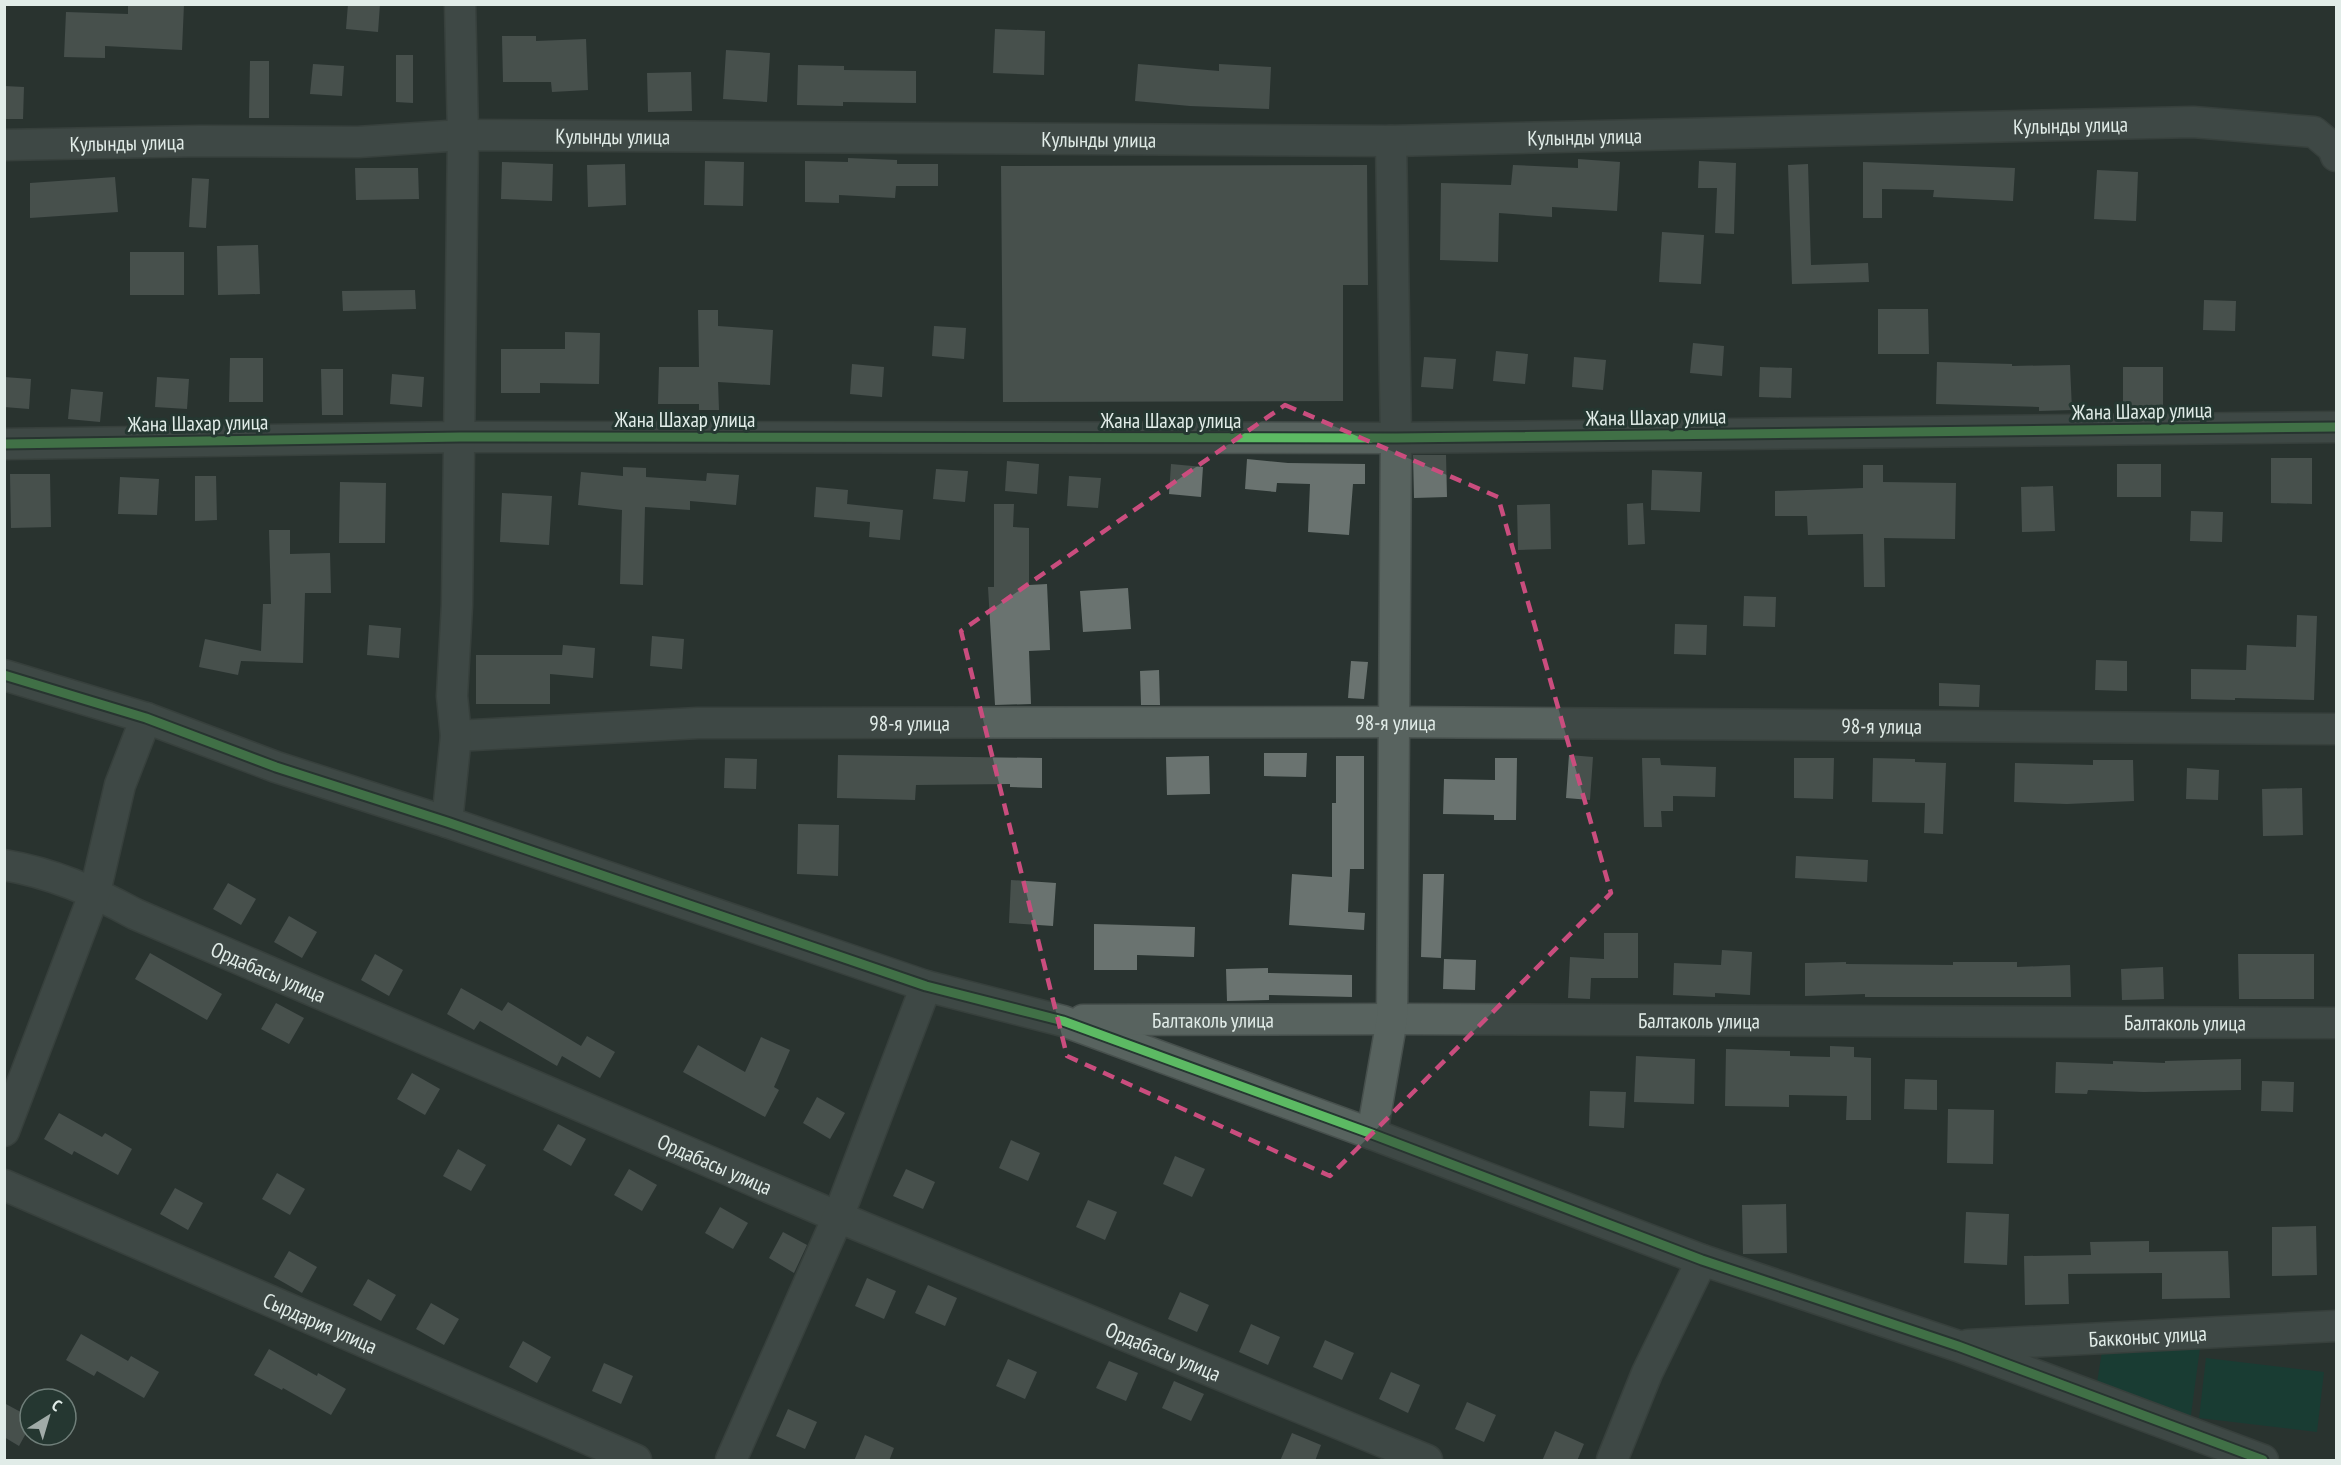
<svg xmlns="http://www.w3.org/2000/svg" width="2341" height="1465" font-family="'PT Sans Narrow',sans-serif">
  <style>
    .green { fill: #064739 }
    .building { fill: #6a7370 }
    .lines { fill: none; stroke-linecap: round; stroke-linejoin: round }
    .minor-casing { stroke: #47504d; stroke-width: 33 }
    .minor { stroke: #58635f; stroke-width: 30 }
    .cycleway-casing { stroke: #253731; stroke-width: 13 }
    .cycleway { stroke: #5cba63; stroke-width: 9 }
    .marked { fill: none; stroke: #ca4d7e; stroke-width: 4.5; stroke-dasharray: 12 8; stroke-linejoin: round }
    .labels { text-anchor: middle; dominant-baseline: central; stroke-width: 6; stroke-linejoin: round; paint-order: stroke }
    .street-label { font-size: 21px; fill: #e1ece8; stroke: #253731 }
  </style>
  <rect width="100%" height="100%" fill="#293330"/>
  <path class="green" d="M2200 1348 2190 1422 2096 1389 2102 1351Z
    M2206 1358 2324 1372 2317 1432 2199 1418Z"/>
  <path class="building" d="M128 4H184L182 50 105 46V58L64 57 66 12 128 14Z
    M348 4H380L378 32 346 29Z
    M995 29 1045 31 1044 75 993 73Z
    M502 36H536V41L586 39 588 90 552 92 551 82H503Z
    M726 50 770 53 767 102 723 99Z
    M396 55H413V103L396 102Z
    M250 61H269V118H249Z
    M313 64 344 66 342 96 310 94Z
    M1138 64 1219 71V64L1271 67 1269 109 1190 106 1135 101Z
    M798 65 844 66V70L916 71V103L843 102V106L797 105Z
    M691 72 692 111 648 112 647 73Z
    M4 86 24 87 23 119H4Z
    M848 158 897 160V164H938V186H896L895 198 839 195V203L805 202V161L848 162Z
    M1578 159 1620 162 1617 211 1552 207V217L1499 213 1498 262 1440 260 1441 183 1511 185 1513 165 1578 168Z
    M705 161 744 162 743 206 704 205Z
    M1699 161 1736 163 1734 234 1715 233 1717 188H1698Z
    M502 162 553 164 552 201 501 199Z
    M1863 162 2015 168 2013 201 1933 197 1934 190 1882 189V218H1863Z
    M625 164 626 205 588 207 587 165Z
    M1808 164 1811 265 1868 263 1869 282 1792 284 1788 165Z
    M1367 165 1368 285H1343V401L1003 402 1001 166Z
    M355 168H418L419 199 356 200Z
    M2097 170 2138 172 2136 221 2094 219Z
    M115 177 118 212 30 218V183Z
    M192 178 209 179 206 228 189 227Z
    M1662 232 1704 235 1701 284 1659 282Z
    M258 245 260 294 218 295 217 246Z
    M130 252H184V295H130Z
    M415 290 416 309 343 311 342 291Z
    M2204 300 2236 301 2235 331 2203 330Z
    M1878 309H1928L1929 354H1878Z
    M698 310H718V326L773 330 770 385 718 382 719 410H699V404H658L659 367H699Z
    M934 326 966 328 964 359 932 356Z
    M565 332 600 333 599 384 540 383V393H501V349H565Z
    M1693 343 1724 346 1722 376 1690 373Z
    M1496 351 1528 354 1525 384 1493 381Z
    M1424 357 1456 359 1453 389 1421 387Z
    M1574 357 1606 360 1603 390 1572 387Z
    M230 358H263V402H229Z
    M1937 362 2012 364V366L2070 365 2072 410 2039 411V407L1936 404Z
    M852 364 884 367 882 397 850 394Z
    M1760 367 1792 368 1791 398 1759 397Z
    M2123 367H2163V406H2123Z
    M321 369H343V415H322Z
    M392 374 424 377 422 407 390 404Z
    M4 377 31 379 29 409 4 407Z
    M157 377 189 379 187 409 155 407Z
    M71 389 103 392 100 422 68 419Z
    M1413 455H1446L1447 497 1414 498Z
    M2271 458H2312V504L2271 503Z
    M1247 459 1288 463 1365 464V484H1353L1349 535 1308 532 1310 484 1277 483 1276 492 1245 489Z
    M1007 461 1039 464 1037 494 1005 491Z
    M1171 464 1203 467 1201 497 1169 494Z
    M2117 464H2161V497H2117Z
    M1863 465H1883V482L1956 483 1955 539 1884 538 1885 587H1864L1863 534 1808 535 1807 516H1775V491L1863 488Z
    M623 467 646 468V477L706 481 707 473 739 475 736 505 690 501V510L645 507 643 585 620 584 622 510 578 505 581 472 623 476Z
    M936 469 968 471 965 502 933 499Z
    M1652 470 1702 472 1700 512 1651 510Z
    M10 474H50L51 527 11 528Z
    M195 476H216L217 520 195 521Z
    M1069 476 1101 478 1098 508 1067 506Z
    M120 477 159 479 157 515 118 514Z
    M340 482 386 483 385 543H339Z
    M2053 486 2055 531 2022 532 2021 487Z
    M816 487 848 490 847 504 903 510 900 540 869 537 870 522 814 517Z
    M502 493 552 496 549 545 500 542Z
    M1643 503 1645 544 1628 545 1627 504Z
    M994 504H1014L1013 527 1029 528V585L1047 584 1050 650 1029 651 1031 704 995 705 988 587H994Z
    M1550 504 1551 549 1518 550 1517 505Z
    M2191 511 2223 512 2222 542 2190 541Z
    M269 530H290V554L330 553 331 593H305L303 663 241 661 238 675 199 667 205 639 261 651 263 604H271Z
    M1128 588 1131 629 1083 632 1080 591Z
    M1744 596 1776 597 1775 627 1743 626Z
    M2297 615 2317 616 2314 700 2235 698V700L2191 699V669L2246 670 2247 645 2296 647Z
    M1675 624 1707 625 1706 655 1674 654Z
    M369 625 401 628 399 658 367 655Z
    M652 636 684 639 682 669 650 666Z
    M563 645 595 648 593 678 550 674V704H476V655H562Z
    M2096 660 2127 661V691L2095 690Z
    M1351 661 1368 662 1364 699 1348 698Z
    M1159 670 1160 705H1141L1140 671Z
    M1939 683 1980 685 1979 707 1939 706Z
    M1264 753H1307L1306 777 1264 776Z
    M838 755 1042 758V788L1010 787V784L916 785 915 800 837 798Z
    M1569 755 1593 757 1590 800 1566 798Z
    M1209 756 1210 794 1167 795 1166 757Z
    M1336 756H1364V869H1350L1348 912 1365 913 1364 930 1289 925 1292 874 1332 877V803H1336Z
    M725 758 757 759 756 789 724 788Z
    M1495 758H1517L1516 820H1494V815L1443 814 1444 779 1495 780Z
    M1642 758H1660L1661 765 1716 767 1715 797 1673 796V811H1661L1662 827H1644Z
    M1794 758H1834L1833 799 1794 798Z
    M1873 758 1915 759V762L1946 763 1943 834 1924 833 1925 803 1872 802Z
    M2093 760H2133L2134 801 2067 804 2014 802 2015 763 2093 765Z
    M2187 768 2219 770 2218 800 2186 799Z
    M2302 788 2303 835 2263 836 2262 789Z
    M798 824 839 825 838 876 797 874Z
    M1796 856 1868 860 1867 882 1795 878Z
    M1423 874H1444L1441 958 1421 957Z
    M1011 880 1056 883 1053 926 1009 923Z
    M228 883 256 899 241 925 213 909Z
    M289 916 317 932 302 958 274 942Z
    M1094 924 1195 927 1194 957 1137 955V970H1094Z
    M1604 933H1638V978H1591L1590 999 1568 998 1570 957 1604 959Z
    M1722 950 1752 952 1750 995 1715 993V997L1673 995 1674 963 1721 965Z
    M150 953 222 994 207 1020 135 979Z
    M375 954 403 970 389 996 361 980Z
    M2238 954H2314V999H2239Z
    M1444 959 1476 960 1475 990 1443 989Z
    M1846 962V964L1953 965V962H2017V967L2070 965 2071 997H1865V994L1805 996V963Z
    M2163 967 2164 999 2122 1000 2121 969Z
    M1268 968V973L1352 975V997L1269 995V1000L1227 1001 1226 969Z
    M461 988 502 1011 508 1002 581 1046 587 1036 615 1052 600 1078 562 1056 557 1066 480 1021 474 1030 447 1014Z
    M276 1003 304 1018 289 1044 261 1029Z
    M761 1037 790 1050 774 1087 779 1090 765 1117 683 1072 698 1045 745 1072Z
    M1830 1046 1854 1047V1057L1871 1058V1120H1846L1847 1096 1789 1095V1107L1725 1106 1726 1049 1790 1051V1056L1830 1057Z
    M1636 1056 1695 1059 1694 1104 1634 1102Z
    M2241 1059V1090L2144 1092 2088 1090 2087 1094 2055 1093 2056 1062 2113 1064V1061L2165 1063V1061Z
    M412 1073 440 1089 425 1115 397 1099Z
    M1905 1079 1937 1080V1110L1904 1109Z
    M2262 1081 2294 1082 2293 1112 2261 1111Z
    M1590 1091 1626 1092 1624 1128 1589 1126Z
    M817 1097 845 1113 830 1139 803 1123Z
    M1948 1109 1994 1110 1993 1164 1947 1163Z
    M59 1113 102 1137 105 1133 132 1149 118 1175 74 1151 72 1155 44 1139Z
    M558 1124 586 1139 571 1166 543 1150Z
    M1011 1140 1040 1153 1028 1181 999 1168Z
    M458 1149 486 1165 471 1191 443 1176Z
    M1175 1156 1205 1169 1192 1197 1163 1184Z
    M629 1169 657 1185 642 1211 614 1195Z
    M906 1169 935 1182 923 1209 893 1196Z
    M277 1173 305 1189 290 1215 262 1199Z
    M175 1188 203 1203 188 1230 160 1214Z
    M1088 1200 1117 1212 1105 1240 1076 1227Z
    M1786 1204 1787 1253 1743 1254 1742 1205Z
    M720 1207 748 1223 733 1249 705 1233Z
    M1966 1212 2009 1214 2007 1265 1964 1263Z
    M2316 1226 2317 1275 2272 1276V1227Z
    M783 1232 807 1245 794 1273 769 1258Z
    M2149 1241V1252L2228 1251 2230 1298 2162 1299V1273L2068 1274 2069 1304 2025 1305 2024 1256 2091 1255 2090 1242Z
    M289 1251 317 1267 302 1293 274 1277Z
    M867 1278 896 1291 884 1319 855 1306Z
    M368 1279 396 1295 381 1321 353 1305Z
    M928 1285 957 1298 945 1326 915 1313Z
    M1180 1292 1209 1305 1197 1332 1168 1319Z
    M431 1303 459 1319 444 1345 416 1329Z
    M1251 1324 1280 1337 1268 1365 1239 1352Z
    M81 1334 128 1361 131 1356 159 1372 144 1398 97 1371 94 1376 66 1360Z
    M1325 1340 1354 1353 1342 1380 1313 1367Z
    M523 1341 551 1357 537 1383 509 1367Z
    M269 1349 317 1376 318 1373 346 1389 331 1415 283 1388 282 1390 254 1375Z
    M1008 1359 1037 1372 1025 1399 996 1386Z
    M1109 1361 1138 1373 1126 1401 1096 1388Z
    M604 1363 633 1376 621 1404 592 1391Z
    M1391 1372 1420 1385 1408 1413 1379 1399Z
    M1174 1381 1204 1394 1191 1421 1162 1408Z
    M1467 1402 1496 1415 1484 1442 1455 1429Z
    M4 1403 30 1417V1426L19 1446 4 1437Z
    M788 1409 817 1422 805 1449 776 1436Z
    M1555 1431 1584 1444 1577 1461H1542Z
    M1292 1433 1321 1445 1315 1461H1280Z
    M865 1435 894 1448 889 1461H854Z"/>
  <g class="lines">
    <g class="minor-casing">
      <g id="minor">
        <path id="s1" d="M4 145 200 141 358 142 463 135 1391 141 2193 122 2314 132 2333 148 2336 156"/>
        <path d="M4 444 460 437 1396 438 2336 427"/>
        <path d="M4 675 146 718 276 767 447 822 926 986 1063 1021 1372 1134 1702 1260 1958 1346 2263 1460"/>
        <path id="s2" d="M456 736 698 723 1394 722 2336 729"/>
        <path d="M447 822 456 736 452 696 457 605 463 135 460 4"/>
        <path id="s3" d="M4 865C52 873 93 891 135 914L838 1217 1427 1460"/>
        <path id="s4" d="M1083 1020 1392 1019 2336 1023"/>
        <path d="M4 1131 95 892 120 785 146 718"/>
        <path d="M1372 1134 1392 1019 1396 438 1391 141"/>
        <path id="s5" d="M4 1185 636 1460"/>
        <path id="s6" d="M1968 1345 2336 1326"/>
        <path d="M731 1460 838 1217 926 986"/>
        <path d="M1612 1460 1647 1373 1702 1260"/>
      </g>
    </g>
    <use href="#minor" class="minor"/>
    <g class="cycleway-casing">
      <path id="cycleway" d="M4 444 460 437 1396 438 2336 427
        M4 675 146 718 276 767 447 822 926 986 1063 1021 1372 1134 1702 1260 1958 1346 2263 1460"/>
    </g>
    <use href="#cycleway" class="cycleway"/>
  </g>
  <path d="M0 0H2341V1465H0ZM1285 405 1498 497 1611 893 1330 1176 1067 1056 961 631Z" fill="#293330" fill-opacity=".55" fill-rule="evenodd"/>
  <path class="marked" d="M1285 405 1498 497 1611 893 1330 1176 1067 1056 961 631Z"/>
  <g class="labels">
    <g class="street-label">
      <text stroke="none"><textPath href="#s1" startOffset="2067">Кулынды улица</textPath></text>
      <text stroke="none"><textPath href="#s1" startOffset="609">Кулынды улица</textPath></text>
      <text stroke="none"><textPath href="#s1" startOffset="1581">Кулынды улица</textPath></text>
      <text stroke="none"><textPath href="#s1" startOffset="1095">Кулынды улица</textPath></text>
      <text stroke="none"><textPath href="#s1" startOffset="123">Кулынды улица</textPath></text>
      <text transform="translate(2142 411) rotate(-1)">Жана Шахар улица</text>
      <text transform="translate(1656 417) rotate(-1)">Жана Шахар улица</text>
      <text x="685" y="419">Жана Шахар улица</text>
      <text x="1171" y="420">Жана Шахар улица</text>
      <text transform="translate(198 423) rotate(-1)">Жана Шахар улица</text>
      <text stroke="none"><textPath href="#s2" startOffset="454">98-я улица</textPath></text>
      <text stroke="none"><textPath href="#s2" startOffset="940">98-я улица</textPath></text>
      <text stroke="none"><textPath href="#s2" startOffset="1426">98-я улица</textPath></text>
      <text stroke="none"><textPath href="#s3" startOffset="286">Ордабасы улица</textPath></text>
      <text stroke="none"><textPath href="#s4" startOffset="130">Балтаколь улица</textPath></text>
      <text stroke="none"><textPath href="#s4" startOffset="616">Балтаколь улица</textPath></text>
      <text stroke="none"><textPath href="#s4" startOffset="1102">Балтаколь улица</textPath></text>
      <text stroke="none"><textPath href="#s3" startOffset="772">Ордабасы улица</textPath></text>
      <text stroke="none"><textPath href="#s5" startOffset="345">Сырдария улица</textPath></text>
      <text stroke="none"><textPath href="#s6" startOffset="180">Бакконыс улица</textPath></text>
      <text stroke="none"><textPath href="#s3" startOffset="1258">Ордабасы улица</textPath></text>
    </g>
  </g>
  <rect width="2341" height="1465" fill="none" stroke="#e1ece8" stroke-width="12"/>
  <g transform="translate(48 1417) rotate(37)"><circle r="28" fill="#253731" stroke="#707f7a" stroke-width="1.5"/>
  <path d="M0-4.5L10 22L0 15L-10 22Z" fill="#a1aba8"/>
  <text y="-9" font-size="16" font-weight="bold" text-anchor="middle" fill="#e1ece8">С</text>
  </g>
</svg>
